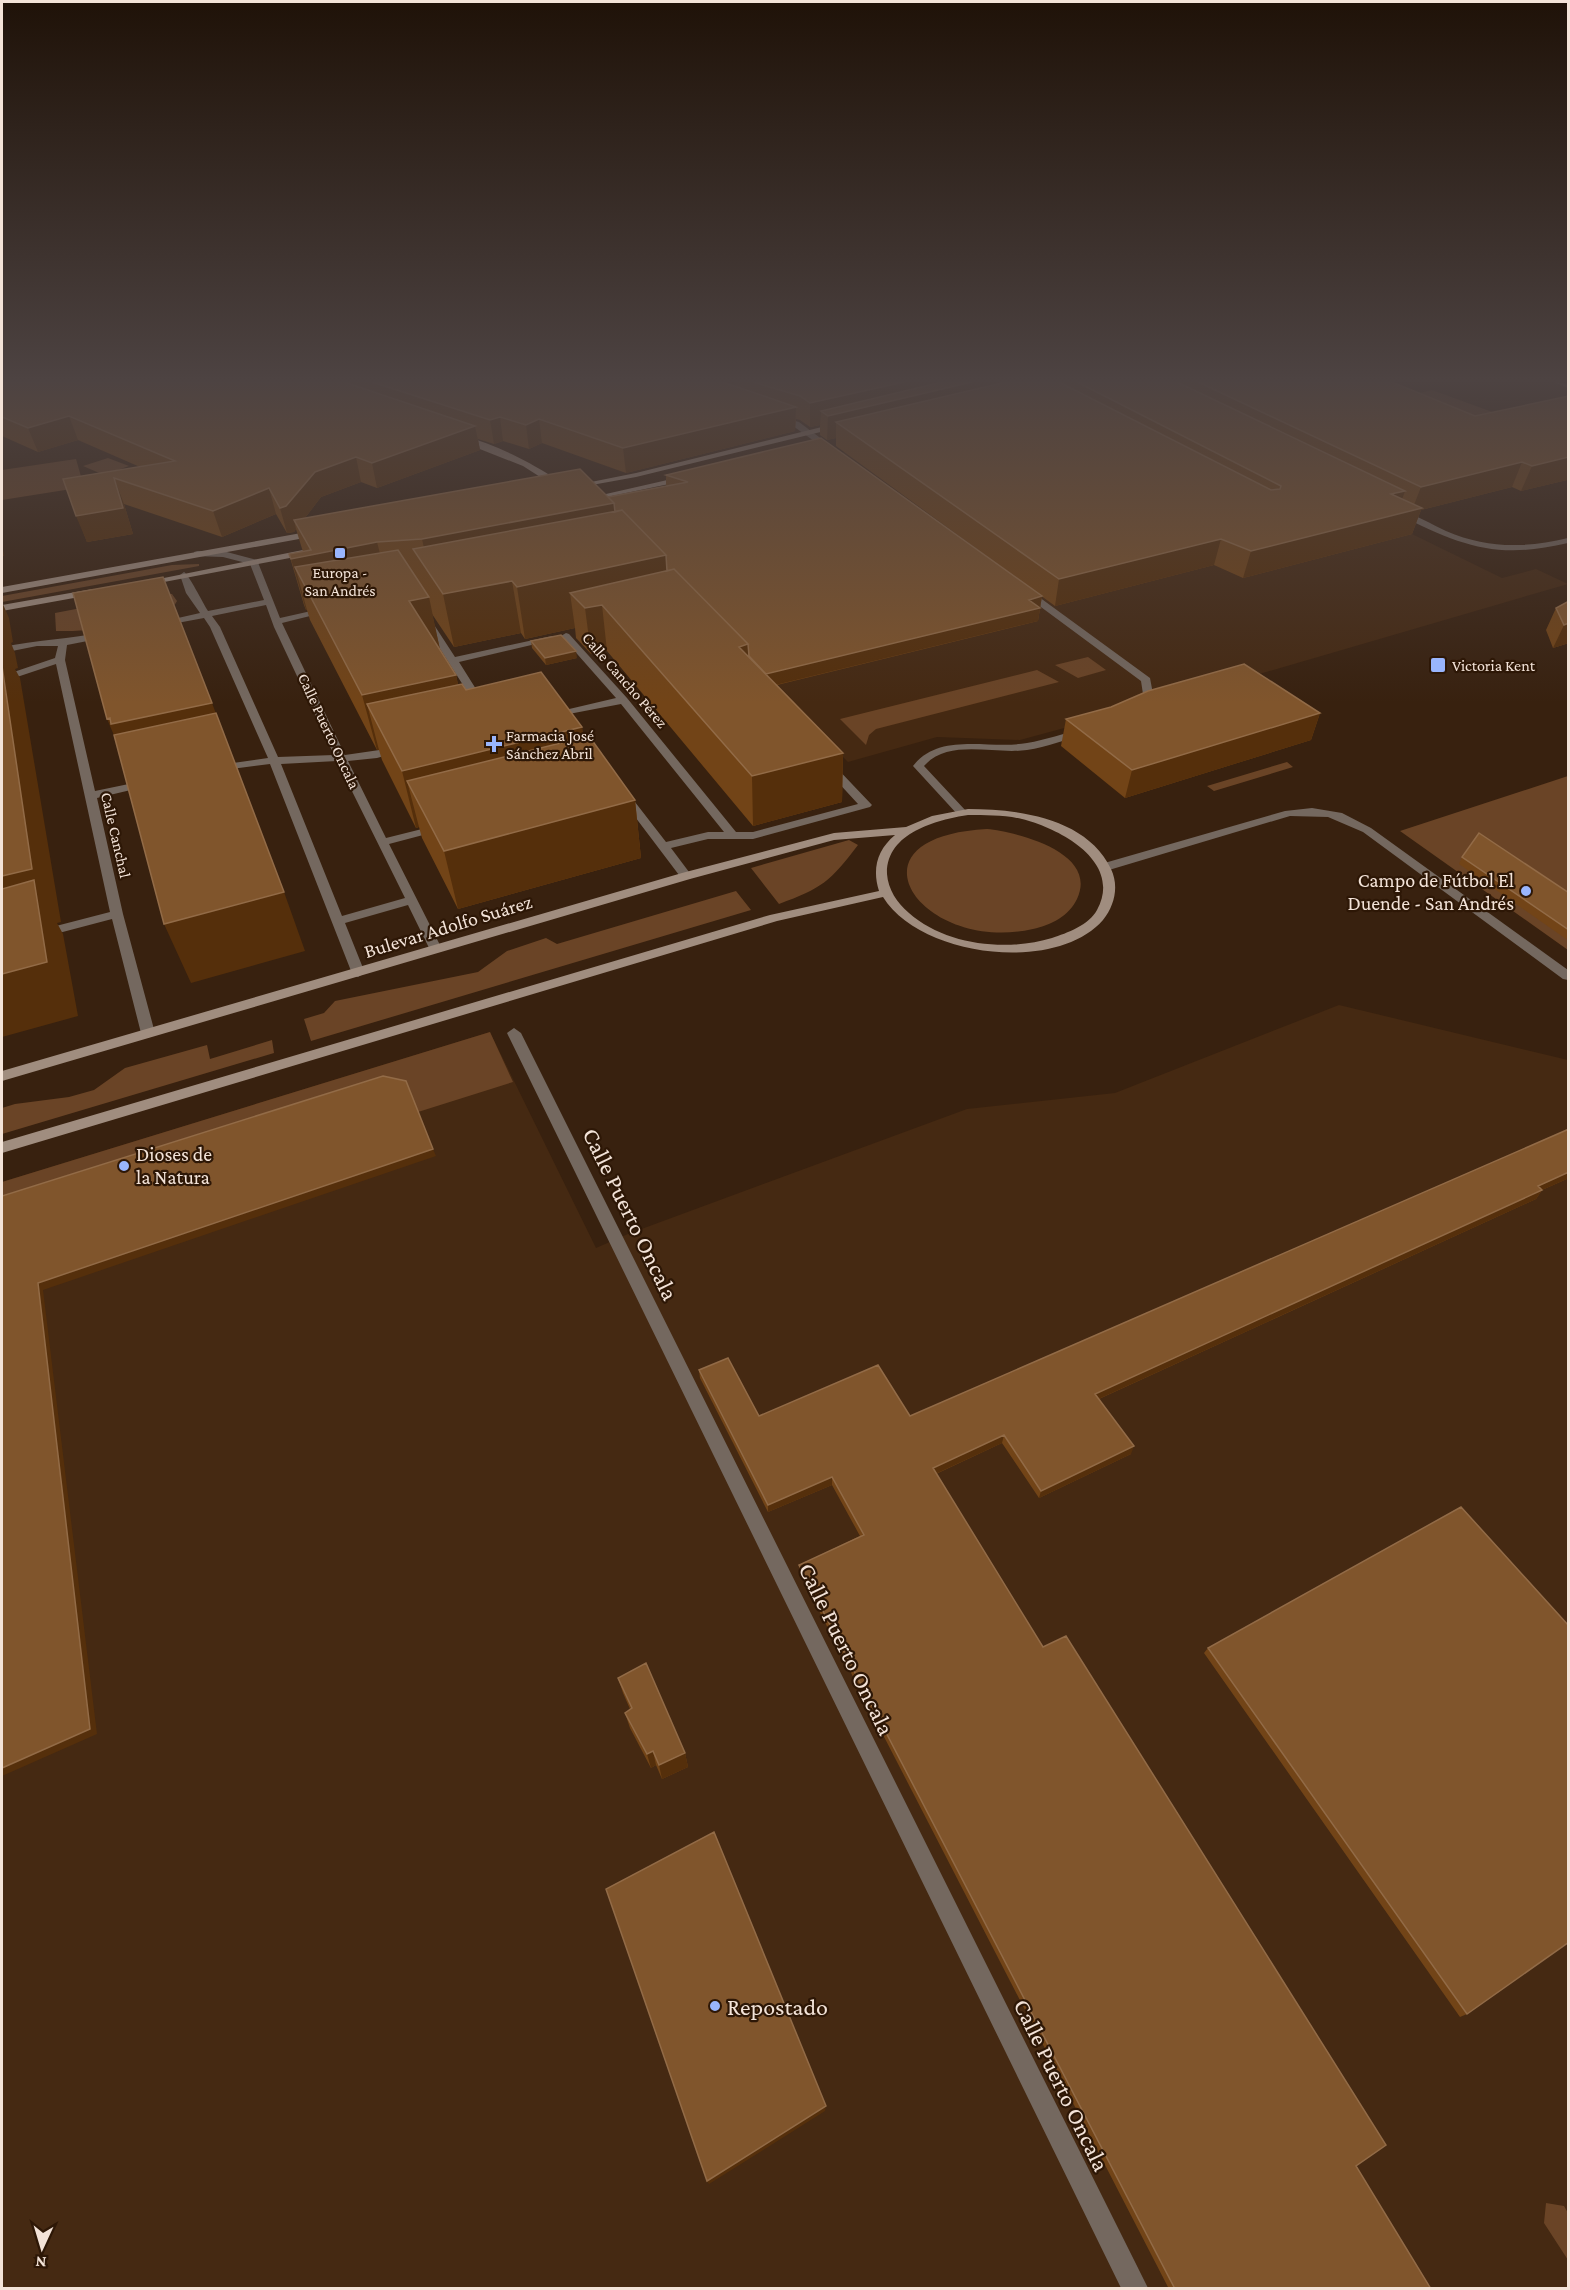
<svg xmlns="http://www.w3.org/2000/svg" width="1570" height="2290" font-family="'Crimson Pro',serif">
  <style>
    .built { fill: #452912 }
    .green { fill: #6a4426 }
    .lines { fill: none; stroke-linecap: round; stroke-linejoin: round }
    .street { fill: #74685f; fill-rule: evenodd }
    .secondary { fill: #a08d7f; fill-rule: evenodd }
    .wall { fill: #724417 }
    .shaded-wall { fill: #552f0b }
    .building { fill: #80552c; stroke: #926b47; stroke-width: 1.5 }
    .poi-dot { fill: #99b5fd; stroke: #2d1706; stroke-width: 2 }
    .labels { text-anchor: middle; dominant-baseline: central; stroke-width: 4.5; stroke-linejoin: round; paint-order: stroke }
    .far-poi-label { font-size: 16px; fill: #f3e3d8; stroke: #2d1706; text-anchor: start }
    .far-street-label { font-size: 16px; fill: #f3e3d8; stroke: #2d1706 }
    .poi-label { font-size: 20px; fill: #f3e3d8; stroke: #2d1706; text-anchor: end }
    .street-label { font-size: 20px; fill: #f3e3d8; stroke: #2d1706 }
    .near-street-label { font-size: 24px; fill: #f3e3d8; stroke: #2d1706 }
    .near-poi-label { font-size: 24px; fill: #f3e3d8; stroke: #2d1706; text-anchor: start }
  </style>
  <rect width="100%" height="100%" fill="#38210f"/>
  <path class="built" d="M853 450 1412 534 1502 578 1536 569 1568 584 1201 691 1020 740 937 737 848 762 772 686 809 460Z
    M1339 1005 1568 1060V2288H2V1182L490 1032 596 1248 628 1234 967 1109 1115 1093Z"/>
  <path class="green" d="M1432 390 1506 417 1468 427 1395 399Z
    M108 458 129 466 104 475 83 466Z
    M76 459 84 487 2 500V470Z
    M199 564V566L2 602V596L172 565Z
    M160 593 172 594 177 601C164 627 83 632 56 631L55 613Z
    M1088 657 1106 670 1078 678 1055 665Z
    M1037 670 1059 682 876 729 869 735 866 745 840 719Z
    M1287 762 1293 767 1214 791 1207 786Z
    M1568 776V950L1400 831Z
    M987 829C1017 832 1099 852 1077 899 1069 916 1051 925 1033 929 921 954 839 837 987 829Z
    M849 840 858 845C830 882 822 888 779 904L751 868Z
    M736 891 751 910 311 1041 304 1019 324 1013 335 1001 478 972 507 951 546 938 557 944Z
    M490 1032 513 1082 418 1112 2 1205V1182Z
    M272 1040 274 1053 2 1134V1108L15 1104 69 1097 94 1090 125 1068 207 1045 210 1059Z
    M1546 2203 1564 2206 1568 2213V2260L1544 2223Z"/>
  <g class="lines">
    <path class="street" d="M1555 382 1568 384V388L1556 383Z
      M777 416 799 422 835 449 828 451 793 426 774 420Z
      M1400 510C1416 515 1431 524 1446 531 1488 549 1525 548 1568 538V543C1496 560 1462 546 1397 514V510Z
      M197 551H223L257 560 280 618 329 607 334 610 282 623 345 755 400 747 405 750 377 758 348 761 386 838 438 825 444 828 442 830 389 844 442 949 441 952H431L408 905 345 923 365 973 358 977 353 976 270 764 216 771 211 768 212 766 268 758 210 627 204 618 161 626 156 623 200 613 186 593 180 575 184 572C189 575 203 603 208 611L264 600 250 564 223 557 194 556V552ZM266 605 274 627 334 755 278 757 220 627 212 616ZM337 761 405 898 342 916 281 764Z
      M1022 589H1028L1150 678 1153 694 1147 711 1138 709 1143 694 1141 681 1022 593Z
      M423 617H429L455 657 552 636 557 639 459 662 486 705 481 708 477 707 421 619Z
      M105 632 110 635 108 637 67 645 65 660 95 791 148 780 154 783 152 785 97 798 123 914 155 1033 148 1038 141 1033 112 919 2 948V940L110 912 56 664 2 682V676L55 658 58 646H37L2 653V647C36 640 70 639 105 632Z
      M566 633 569 634 627 698 736 832H753L858 804 824 767V763H832L872 805 870 807 753 839H708L671 848 692 876 690 879H682L620 797V793H628L666 842 708 832H724L621 704 548 718V714L616 698 563 638 561 636Z
      M1082 729 1086 730V734C1067 739 1047 747 1027 750 994 755 949 738 924 766L966 811V815H958L913 766C940 731 990 750 1027 743 1046 740 1064 733 1082 729Z
      M1312 808 1342 813 1371 828 1568 970V980L1563 979 1363 832 1328 817 1290 816 1109 870H1101L1099 867 1101 864 1285 811Z
      M514 1028 521 1033 1148 2288H1121L507 1033Z"/>
    <path class="secondary" d="M838 423 841 427 636 477 575 488 571 486 636 473Z
      M457 436C481 436 548 470 566 487L559 489 523 466 457 440Z
      M685 476H688V480L588 501 584 499Z
      M318 530 322 533 321 535 2 593V587Z
      M308 549 311 550V554L143 586 139 583Z
      M93 589 98 592 96 594 2 611V605Z
      M968 809C1018 809 1087 818 1111 869 1119 886 1115 905 1103 920 1056 974 920 957 883 897L777 921 2 1153V1142L770 915 879 891C872 869 877 850 895 835L834 840 690 879 2 1081V1071L682 873 834 833 906 827 932 816ZM968 815C986 815 1005 815 1022 819 1061 829 1123 862 1097 910 1089 925 1067 933 1052 938 1006 952 945 945 909 913 897 903 888 889 887 874 886 833 936 820 968 815Z"/>
  </g>
  <path class="wall" d="M2 382H1392L1475 416 1569 396V480H1567L1521 491 1512 487 1421 510 1412 534 1243 578 1214 565 1055 606 836 446V438L827 440 820 435V425L810 427 800 420 796 419 795 431 626 473 542 443 529 449 503 441 494 444 478 439 480 450 377 488 361 482 321 497 305 518 608 497 666 486V475L1042 596 1038 621 777 685 843 753 842 802 753 826 607 651 591 654 576 638 575 628 525 639 521 633 454 647 432 614 440 649 456 675 458 685 466 690 582 727 583 738 635 800 641 858 458 909 422 838 419 827 416 828 382 760 379 750H377L310 620 307 610H306L304 605 289 554 303 552 296 529 294 532 287 533 276 514 222 537 124 504 133 534 87 542 63 479 140 467 78 440 38 452 2 436Z
    M1569 601V643L1553 648 1546 630 1556 608Z
    M531 641 577 658 546 665 532 648Z
    M1320 713 1311 740 1125 798 1061 746 1066 719Z
    M1462 857 1569 893V941L1459 864Z
    M1569 1129V1178L1542 1190 1536 1199 1099 1399 1131 1454 1039 1498 1002 1443 936 1474 1431 2289H1169L799 1572V1565L860 1536 832 1485 768 1512 700 1378 699 1370 759 1416H910Z
    M1208 1648 1467 2014 1460 2017 1204 1653Z
    M618 1678 685 1753 688 1767 662 1779 656 1765 651 1768 630 1728 625 1713 630 1709 623 1693Z"/>
  <path class="shaded-wall" d="M722 382H735L736 392Z
    M904 382H1053L836 422V438L827 440 828 416 821 411 820 425 810 427V403Z
    M796 407 795 431 626 473 623 448Z
    M69 416 78 440 38 452 28 428Z
    M500 417 503 441 494 444 490 420Z
    M539 419 542 443 529 449 526 425Z
    M475 426 480 450 377 488 372 463Z
    M356 457 361 482 321 497 298 527 294 520 296 529 294 532 287 533 280 508 315 472Z
    M1569 457V476L1567 480 1521 491 1532 466Z
    M1522 462 1512 487 1421 510 1412 534 1243 578 1251 551 1391 494 1405 491 1397 514 1412 510 1421 487Z
    M114 478 124 504 133 534 87 542 76 516Z
    M269 488 276 514 222 537 213 511Z
    M614 503 619 553 430 575 422 539Z
    M1221 539 1214 565 1055 606 1059 579Z
    M377 542 390 593 295 567 307 610H306L291 559Z
    M2 545 4 556H2Z
    M666 555 670 607 602 605 607 651 591 654 585 608 570 593 575 628 525 639 517 587Z
    M512 581 521 633 454 647 443 594Z
    M1042 596 1038 621 763 688V674Z
    M429 597 440 650 409 601Z
    M2 602 9 618 13 642 11 643 15 653 18 668 15 669 20 678 61 922 57 923 63 934 78 1016 2 1037Z
    M1569 623V643L1553 648 1564 625Z
    M748 644 749 691 739 647Z
    M576 651 577 658 546 665 545 658Z
    M456 675 468 730 367 704 379 750H377L362 695Z
    M212 703 233 759 131 775 107 719Z
    M1320 713 1311 740 1125 798 1132 770Z
    M582 727 589 783 407 781 419 827 416 828 402 771Z
    M843 753 842 802 753 826 752 776Z
    M635 800 641 858 458 909 444 851Z
    M284 892 305 951 191 983 164 924Z
    M433 1149 436 1156 43 1290 97 1734 2 1776 38 1283Z
    M1569 1172V1178L1542 1190 1536 1199 1092 1402 1095 1394Z
    M1004 1435 1002 1443 931 1476 933 1468Z
    M1134 1446 1131 1454 1039 1498 1041 1491Z
    M832 1477V1485L768 1512V1505Z
    M653 1751 656 1765 651 1768 647 1754Z
    M685 1753 688 1767 662 1779 659 1765Z
    M826 2106 825 2111 709 2184 707 2181Z"/>
  <path class="building" d="M2 382H344L475 426 372 463 356 457 315 472 286 506 280 508 269 488 213 511 114 478 123 508 76 516 63 479 175 461 69 416 28 428 2 417Z
    M372 382H723L796 407 623 448 539 419 526 425 500 417 490 420Z
    M753 382H904L810 403 800 396Z
    M942 382H972L828 416 821 411Z
    M1006 382H1059L1271 490 1280 489 1281 486 1077 382H1177L1405 491 1391 494 1422 508 1251 551 1221 539 1059 579 836 422Z
    M1198 382H1392L1475 416 1569 396V457L1532 466 1522 462 1421 487Z
    M821 438 1042 596 1029 600 1040 608 766 674 749 656 748 644 674 569 667 571 666 555 622 510 615 512 614 503 608 497 688 482 666 475Z
    M580 469 614 503 422 539 377 542 291 559 289 554 311 550 294 520Z
    M622 510 666 555 517 587 512 581 443 594 413 549Z
    M398 550 429 597 409 601 456 675 362 695 295 567Z
    M674 569 748 644 739 647 843 753 752 776 602 605 585 608 570 593Z
    M163 577 212 703 111 724 110 718 107 719 73 593Z
    M1569 601V623L1564 625 1556 608Z
    M561 635 576 651 545 658 531 641Z
    M1244 664 1320 713 1132 770 1066 719 1111 707 1148 691Z
    M2 666 32 869 2 876Z
    M541 672 582 727 402 771 367 704 462 684 466 690Z
    M216 713 284 892 164 924 114 735Z
    M589 736 635 800 444 851 407 781Z
    M1479 833 1569 893V930L1462 857Z
    M34 880 47 962 2 974V889Z
    M383 1076 406 1081 433 1149 38 1283 90 1729 2 1768V1196Z
    M1569 1129V1172L1538 1186 1542 1190 1095 1394 1134 1446 1041 1491 1004 1435 933 1468 1043 1647 1066 1636 1386 2145 1356 2166 1431 2289H1175L799 1565 864 1535 832 1477 768 1505 699 1370 728 1358 759 1416 878 1365 910 1416Z
    M1461 1507 1569 1626V1942L1467 2014 1208 1648Z
    M646 1663 685 1753 659 1765 653 1751 647 1754 625 1713 632 1708 618 1678Z
    M714 1832 826 2106 707 2181 606 1889Z"/>
  <linearGradient id="sky" x2="0" y2="1"><stop stop-color="#1f1208"/><stop offset="0.54" stop-color="#4d4342"/><stop offset="1" stop-color="#4d4342" stop-opacity="0"/></linearGradient>
  <rect width="1570" height="703" fill="url(#sky)"/>
  <g class="poi-dot">
    <rect x="334" y="547" width="12" height="12" rx="3"/>
    <rect x="1430" y="657" width="16" height="16" rx="3"/>
    <path d="M491 735h6v6h6v6h-6v6h-6v-6h-6v-6h6z"/>
    <circle cx="1526" cy="891" r="6"/>
    <circle cx="124" cy="1166" r="6"/>
    <circle cx="715" cy="2006" r="6"/>
  </g>
  <g class="labels">
    <g class="far-poi-label">
      <text x="340" y="572" text-anchor="middle">Europa -<tspan x="340" dy="18">San Andrés</tspan></text>
      <text x="1452" y="665">Victoria Kent</text>
      <text x="506" y="735">Farmacia José<tspan x="506" dy="18">Sánchez Abril</tspan></text>
    </g>
    <g class="far-street-label">
      <text transform="translate(625 680) rotate(49)">Calle Cancho Pérez</text>
      <text transform="translate(329 731) rotate(65)">Calle Puerto Oncala</text>
      <text transform="translate(116 835) rotate(77)">Calle Canchal</text>
    </g>
    <g class="poi-label">
      <text x="1514" y="880">Campo de Fútbol El<tspan x="1514" dy="23">Duende - San Andrés</tspan></text>
      <text x="136" y="1154" text-anchor="start">Dioses de<tspan x="136" dy="23">la Natura</tspan></text>
    </g>
    <g class="street-label">
      <text transform="translate(448 926) rotate(-17)">Bulevar Adolfo Suárez</text>
    </g>
    <g class="near-street-label">
      <text transform="translate(631 1214) rotate(64)">Calle Puerto Oncala</text>
      <text transform="translate(847 1649) rotate(64)">Calle Puerto Oncala</text>
      <text transform="translate(1062 2085) rotate(64)">Calle Puerto Oncala</text>
    </g>
    <g class="near-poi-label">
      <text x="727" y="2006">Repostado</text>
    </g>
  </g>
  <rect width="1570" height="2290" fill="none" stroke="#f3e3d8" stroke-width="6"/>
  <g transform="translate(42 2248) rotate(184)" stroke="#2d1706" stroke-width="4.5" paint-order="stroke">
  <path d="M0-4.5L10 22L0 15L-10 22Z" fill="#f3e3d8"/>
  <text y="-9" font-size="16" font-weight="bold" text-anchor="middle" fill="#f3e3d8">N</text>
  </g>
</svg>
